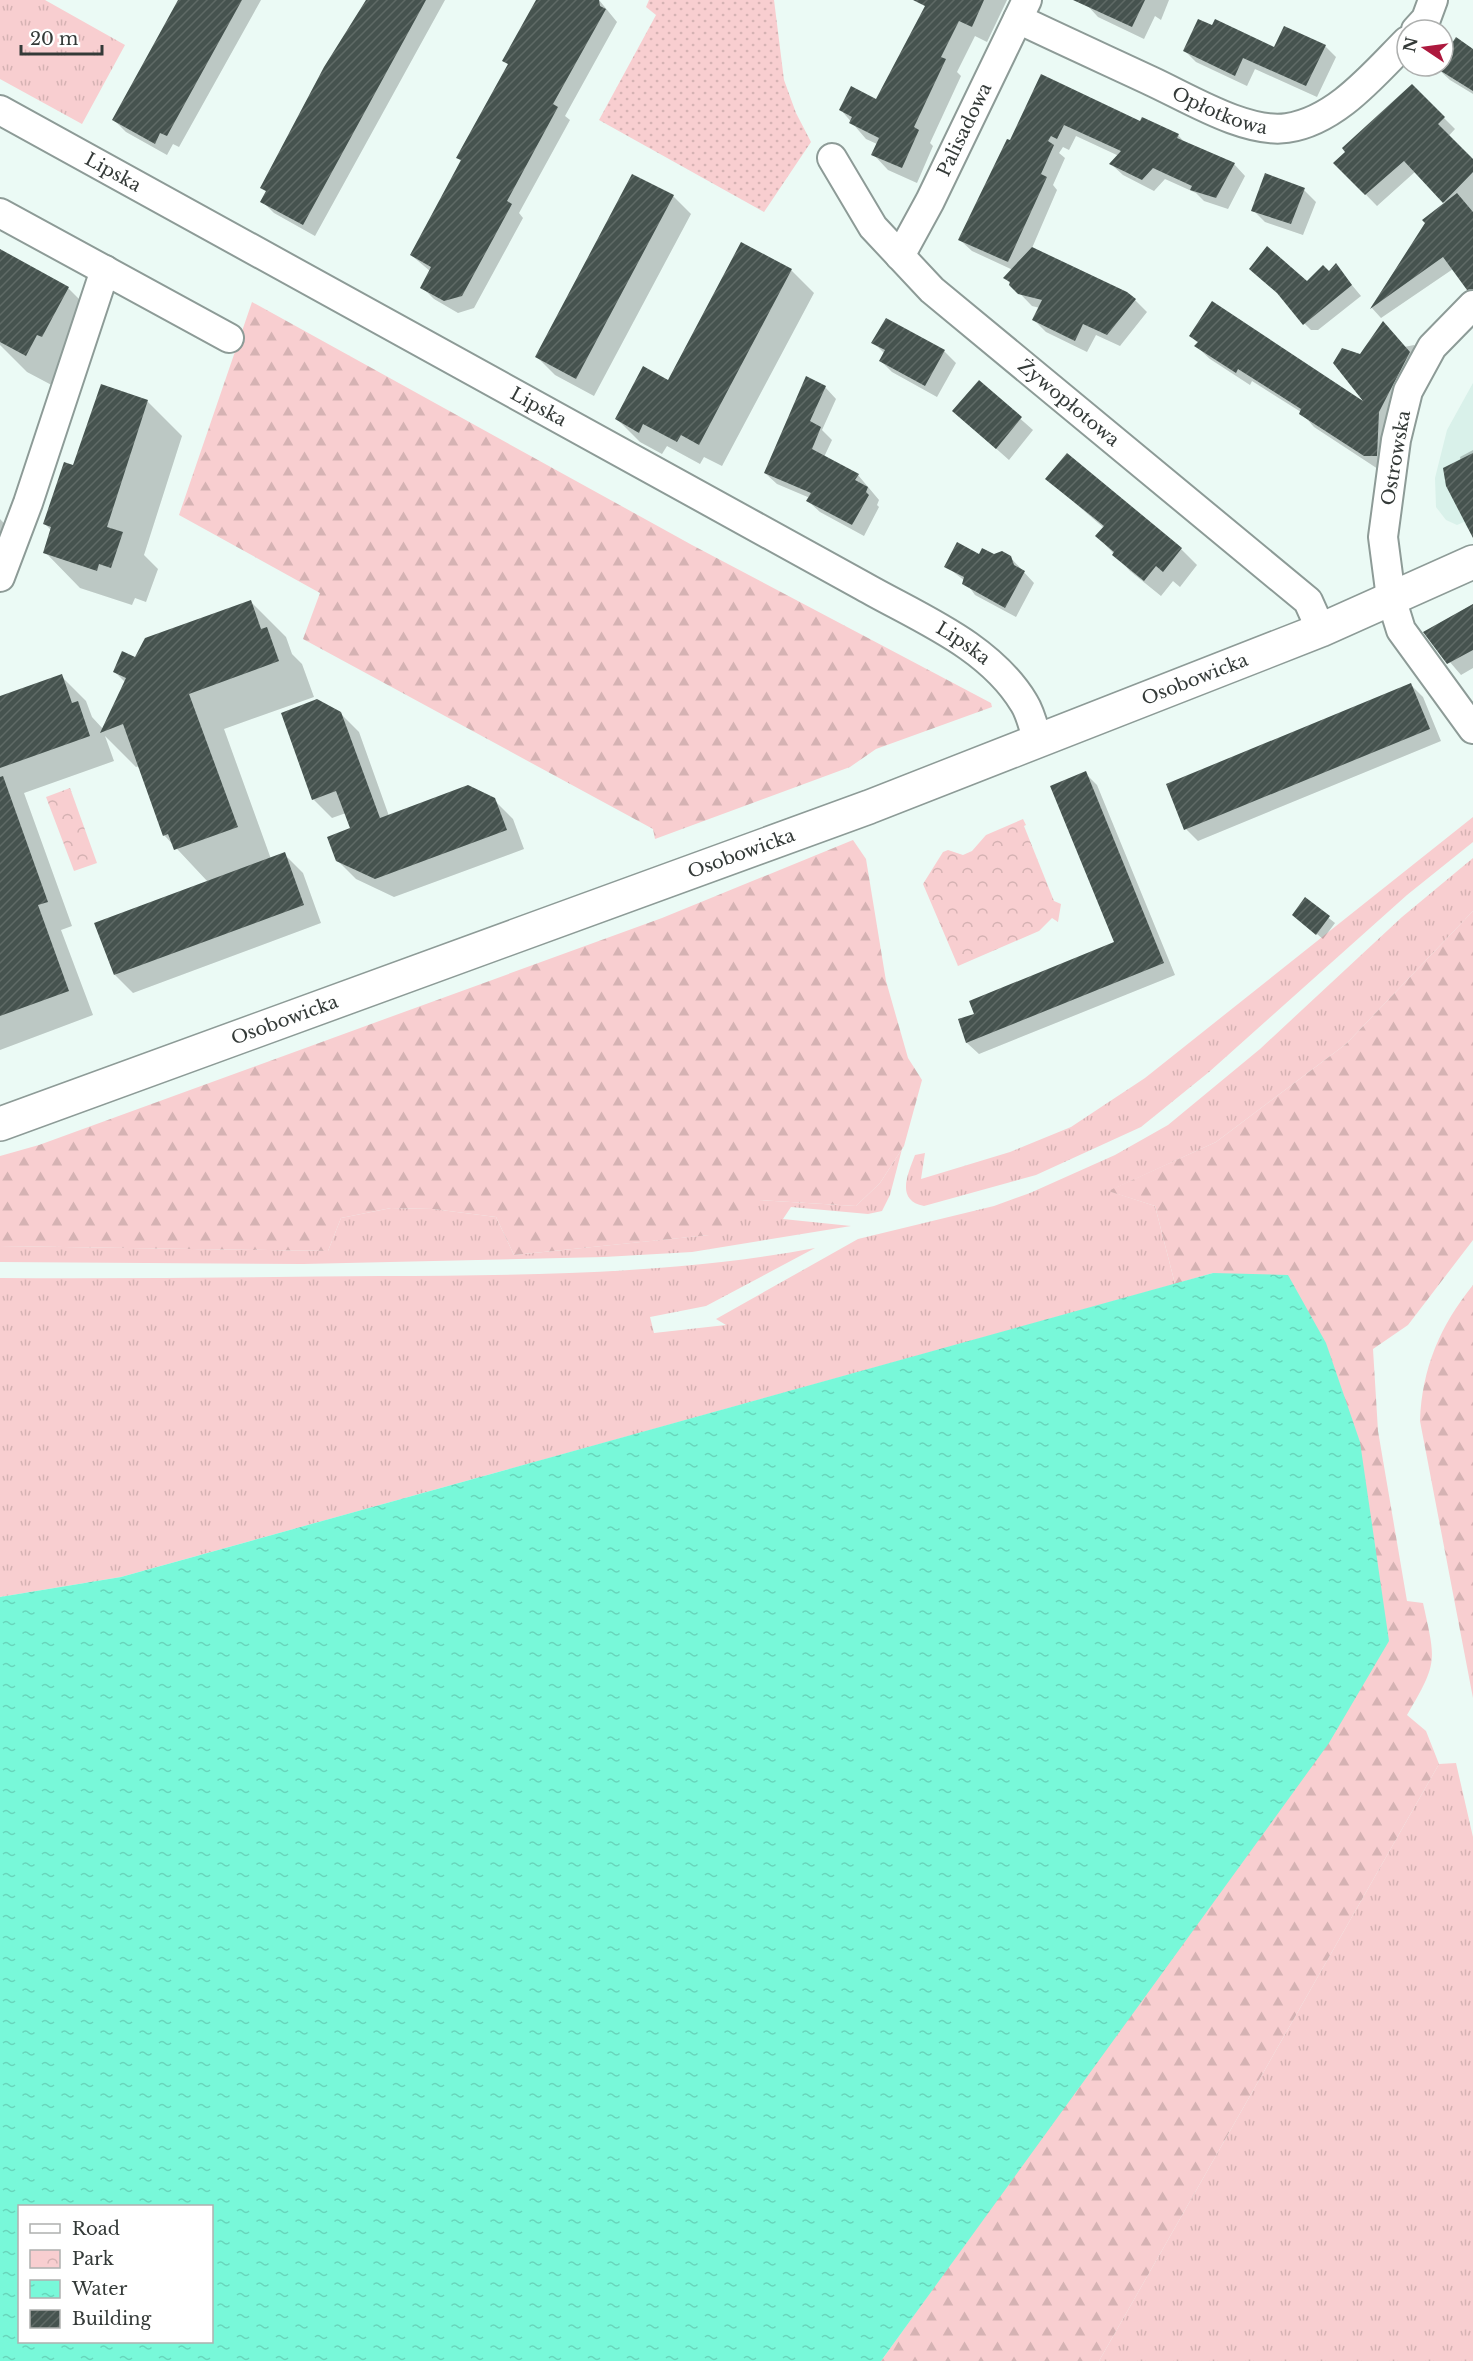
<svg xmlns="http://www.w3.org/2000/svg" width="1473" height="2361" font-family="'Libre Baskerville',serif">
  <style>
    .built { fill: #d9f1ea }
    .grass { fill: url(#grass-tufts) }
    .forest { fill: url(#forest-firs) }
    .park { fill: url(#park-crowns) }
    .garden { fill: url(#garden-dots) }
    .water { fill: url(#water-ripples); fill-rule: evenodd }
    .shadow { fill: #0003 }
    .building { fill: url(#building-hatch) }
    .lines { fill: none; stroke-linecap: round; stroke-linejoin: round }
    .minor-casing { stroke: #8d9b97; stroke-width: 32 }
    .tertiary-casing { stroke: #8d9b97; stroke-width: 36 }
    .minor { stroke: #fff; stroke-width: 28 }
    .tertiary { stroke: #fff; stroke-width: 33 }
    .labels { text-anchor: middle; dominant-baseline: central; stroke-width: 6; stroke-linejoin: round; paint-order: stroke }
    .street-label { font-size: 18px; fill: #343a38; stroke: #fff }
  </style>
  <defs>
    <pattern id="grass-tufts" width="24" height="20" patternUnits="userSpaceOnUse" patternTransform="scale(1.5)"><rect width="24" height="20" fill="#f8ced0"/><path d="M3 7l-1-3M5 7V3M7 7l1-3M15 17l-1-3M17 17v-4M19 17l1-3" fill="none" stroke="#d5b2b3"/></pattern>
    <pattern id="forest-firs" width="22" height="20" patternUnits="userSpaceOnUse" patternTransform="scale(1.5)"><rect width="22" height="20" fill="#f8ced0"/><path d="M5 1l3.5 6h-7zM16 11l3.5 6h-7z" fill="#d5b2b3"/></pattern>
    <pattern id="park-crowns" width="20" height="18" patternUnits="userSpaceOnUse" patternTransform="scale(1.5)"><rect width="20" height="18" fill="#f8ced0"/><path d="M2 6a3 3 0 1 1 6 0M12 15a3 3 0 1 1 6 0" fill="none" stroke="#d5b2b3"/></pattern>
    <pattern id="garden-dots" width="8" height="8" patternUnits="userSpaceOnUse" patternTransform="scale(1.5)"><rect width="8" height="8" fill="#f8ced0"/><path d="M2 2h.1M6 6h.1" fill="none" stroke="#d5b2b3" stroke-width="1.8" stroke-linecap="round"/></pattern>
    <pattern id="water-ripples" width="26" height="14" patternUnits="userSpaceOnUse" patternTransform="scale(1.5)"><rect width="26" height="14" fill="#78f8d9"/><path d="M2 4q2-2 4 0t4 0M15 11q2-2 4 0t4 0" fill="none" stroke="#68d5bb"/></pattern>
    <pattern id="building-hatch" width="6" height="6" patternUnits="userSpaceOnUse" patternTransform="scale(1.5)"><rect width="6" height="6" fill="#46534f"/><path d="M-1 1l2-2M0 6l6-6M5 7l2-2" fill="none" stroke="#5f6a66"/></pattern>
  </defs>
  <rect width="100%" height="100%" fill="#ebfaf5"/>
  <path class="built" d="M1473 383V527L1468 529 1464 522 1457 525 1446 520 1436 507 1435 478 1447 430Z"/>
  <path class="grass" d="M0 0H45L125 45 82 124 0 79Z
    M1473 817V842L1407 895 1209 1072 1141 1127 1036 1175 924 1206C895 1200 908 1174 915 1155L925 1153 921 1179 1010 1152 1071 1127 1145 1078Z
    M1473 858V911L1346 1044 1216 1142 1109 1191 1155 1206 1175 1284 121 1577 0 1597V1278C127 1279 254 1277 381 1276 527 1275 672 1275 815 1248L706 1306 650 1317 654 1333 726 1325 716 1319 858 1239 994 1206 1030 1193 1115 1155 1168 1125 1260 1049 1402 917Z
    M902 1149 890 1195 882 1211 868 1214 791 1207 783 1219 851 1226 692 1252 604 1257 303 1264 0 1262V1246L328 1251 341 1218 391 1208 433 1209 496 1217 514 1255 709 1235 759 1200 856 1206 880 1183Z
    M1456 1763 1473 1837V2361H1099L1439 1764Z"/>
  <path class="forest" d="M252 302 692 545 991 703 992 707 876 749 850 767 655 839 653 829 303 639 320 593 179 515Z
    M853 840 866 859 886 981 908 1058 922 1080 904 1146 880 1183 856 1206 760 1200 752 1213 710 1235 514 1255 496 1217 433 1209 391 1208 341 1218 328 1251 0 1246V1156L39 1145 662 918Z
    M1473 911V1240L1408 1325 1373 1349 1378 1431 1407 1601 1423 1603C1436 1662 1438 1662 1407 1715L1426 1731 1439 1764 1099 2361H881L1151 1986 1213 1273 1175 1284 1155 1206 1108 1191 1216 1142 1346 1044Z
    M1473 1285V1698L1420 1421C1422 1368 1440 1326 1473 1285Z"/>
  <path class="park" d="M70 788 97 863 74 871 46 797Z
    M1023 819 1026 825 1024 826 1054 901 1061 904 1058 922 1052 918 1039 931 958 966 923 884 943 852 948 850 963 855 972 851 986 835Z"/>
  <path class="garden" d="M649 0H774L784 80 796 113 811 142 764 212 599 120 656 15 646 7Z"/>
  <path class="water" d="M1213 1273 1288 1275 1326 1343 1360 1442 1389 1641 1329 1743 881 2361H0V1597L121 1577ZM20 2206H212V2342H20Z"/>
  <path class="shadow" d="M180 0H261L179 147 173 144 167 155 126 132 114 120Z
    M366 0H445L315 236 274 213 262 201 267 192 261 187Z
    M537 0H599L617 22 565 116 570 120 519 213 523 218 474 308 458 313 434 299 422 287 430 271 411 255 462 162 458 158 509 65 504 60Z
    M930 0H1007L987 42 975 36 957 72 961 76 930 143 933 146 917 183 888 170 873 154 877 144 866 139 841 110 877 101Z
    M1088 0H1169L1161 20 1155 16 1144 39 1098 17 1086 4Z
    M1325 46 1336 57 1317 97 1255 69 1247 86 1196 62 1185 51Z
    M1473 50V94L1450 80 1437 68 1443 66V59Z
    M1041 76 1141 123 1178 135 1186 144 1234 164 1245 176 1228 209 1204 201 1196 193 1165 179 1154 191 1123 175 1111 164 1119 156 1076 136 1069 150 1063 147 1059 153 1065 158 1053 185 1057 190 1032 248 1135 300 1147 312 1120 346 1096 335 1087 352 1046 332 1034 320 1040 308 1032 306 1005 278 1013 270 972 251 960 240 1011 142Z
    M1412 86 1455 129 1416 171 1377 206 1335 163Z
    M1473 162V293L1453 269 1381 318 1371 307 1426 223 1446 204 1431 188Z
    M1304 190 1316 202 1303 235 1265 222 1253 210Z
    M673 196 691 214 594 396 555 375 537 357Z
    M741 244 791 270 814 293 722 466 704 457 700 464 667 446 662 454 640 442 617 419 668 382Z
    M0 251 68 288 103 323 77 371 61 390 27 372 0 345Z
    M1336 266 1361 296 1318 330H1311L1301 320 1307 283 1329 273Z
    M1191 336 1369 407 1360 356 1414 345 1427 358 1378 469 1314 427 1301 412 1252 381 1250 385 1210 359 1196 346 1198 343Z
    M873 342 944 351 956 363 937 397 892 372 881 361 885 354Z
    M979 382 1033 430 1009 460 966 422Z
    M825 387 836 399 822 430 832 440 824 457 858 475 879 500 877 505 879 507 864 536 820 512 808 501 810 498 777 484 765 473Z
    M147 401 182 436 144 555 158 569 146 602 135 598 132 605 80 588 45 552 52 531 45 524 74 467Z
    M1473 450V527L1460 457Z
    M1047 479 1181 549 1197 565 1180 587 1173 581 1161 596 1130 571 1097 536 1104 528Z
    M0 519 19 539 0 585Z
    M980 556 1010 557 1034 583 1016 617 975 595 965 581 946 566Z
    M251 602 286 637 292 654 302 664 314 697 224 729 271 859 284 854 303 873 321 923 133 993 115 975 208 882 164 835 140 766 136 767 105 736 114 761 24 793 72 926 61 930 93 1015 0 1050V698L61 676 86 701 92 717 103 729 125 682 114 671Z
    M1473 604V668L1461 675 1425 633Z
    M1411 685 1423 697 1441 741 1198 841 1186 829Z
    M340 713 359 732 389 816 494 800 513 819 524 849 394 897 356 879 337 860 352 829 346 813 332 818 313 799Z
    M1085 773 1097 785 1175 975 979 1054 967 1043 960 1020 976 1015 1116 943Z
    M1305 899 1335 923 1323 939 1300 920Z"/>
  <path class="building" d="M178 0H242L167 136 160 133 155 144 112 120Z
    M366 0H426L303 225 260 202 266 191 260 188 324 67Z
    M536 0H599L600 6 606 9 553 104 558 107 507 201 512 204 486 252 462 296 444 301 420 288 431 267 410 255 461 160 456 158 508 64 502 61Z
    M913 0H984L972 27 959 21 941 57 946 59 914 127 919 130 902 168 871 155 879 138 849 123 852 117 839 110 851 86 876 99 925 6Z
    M1073 0H1145L1132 27Z
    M1198 19 1212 25 1215 19 1274 47 1284 26 1326 45 1306 86 1243 58 1235 76 1183 51Z
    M1456 37 1473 49V91L1436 68 1443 66V57Z
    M1041 74 1140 121 1142 117 1179 134 1177 138 1235 163 1216 198 1190 190 1192 186 1153 168 1142 180 1109 164 1121 151 1064 125 1057 139 1051 136 1048 141 1054 145 1041 174 1047 177 1008 262 958 240 1007 139 1010 140Z
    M1412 84 1445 117 1438 124 1473 159V172L1443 203 1404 161 1365 195 1333 163 1345 152 1342 148Z
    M1265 173 1305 188 1291 224 1251 211Z
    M632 174 674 195 576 379 535 357Z
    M1457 193 1473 212V289L1467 290 1443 257 1370 309 1425 223 1422 220Z
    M741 242 792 269 699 445 681 435 677 442 643 424 639 433 615 419 643 366 668 380Z
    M1267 246 1307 281 1323 265 1329 271 1336 263 1352 285 1303 325 1277 293 1249 269Z
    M1032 247 1127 292 1136 299 1107 335 1083 324 1075 341 1032 320 1042 300 1018 294 1009 285 1010 282 1003 278Z
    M0 249 69 287 42 337 37 335 26 356 0 342Z
    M1212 301 1363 401 1333 363 1342 348 1360 354 1383 321 1410 352 1379 412 1377 456H1364L1299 414 1301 409 1238 369 1236 373 1194 346 1198 342 1189 336Z
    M886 318 945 350 925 386 879 361 885 350 871 343Z
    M806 376 826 386 810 421 821 427 812 449 859 474 855 480 868 487 866 492 869 495 852 525 806 501 811 493 764 473Z
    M979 380 1022 417 996 449 952 411Z
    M101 384 148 400 107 527 123 532 111 568 99 564 97 571 43 553 51 527 43 524 64 462 73 465Z
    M1067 453 1182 548 1163 572 1156 566 1144 581 1112 555 1114 552 1095 536 1104 526 1045 479Z
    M1473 453V538L1446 486 1443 468Z
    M957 542 979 554 982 548 994 554 1002 551 1011 556 1014 565 1025 571 1005 608 962 584 964 577 944 567Z
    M251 600 261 629 267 627 279 661 189 694 238 827 174 850 168 834 163 836 123 724 100 733 126 678 113 672 122 651 135 657 145 638Z
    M1473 604V650L1447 664 1423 632Z
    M62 674 72 703 78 701 90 736 0 768V696Z
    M1411 683 1430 729 1184 830 1166 784Z
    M317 699 341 712 380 818 468 785 495 798 507 830 375 879 336 861 327 837 350 828 336 791 312 800 281 713Z
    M1086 771 1164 963 966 1043 958 1019 974 1014 969 1001 1114 942 1050 786Z
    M3 776 48 902 38 905 69 991 0 1016V777Z
    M285 852 304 905 114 975 94 923Z
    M1305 897 1330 916 1316 935 1292 915Z"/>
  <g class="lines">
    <g class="minor-casing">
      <g id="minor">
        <path id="s1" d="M1018 19C1062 40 1106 60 1151 81 1188 98 1246 134 1287 128 1336 121 1374 74 1407 41"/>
        <path d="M1416 30 1426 19 1433 0"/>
        <path id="s2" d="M0 110 863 586C919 618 989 645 1024 703 1031 714 1034 729 1038 742"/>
        <path id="s3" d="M832 158 873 227 932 290 1308 601 1321 630"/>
        <path d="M0 213 229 338"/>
        <path id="s4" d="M900 256 930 201 1027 0"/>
        <path d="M1473 305 1432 347 1408 391 1396 440 1383 537 1391 598 1401 630 1473 729"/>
        <path d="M0 577 28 503 105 270"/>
      </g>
    </g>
    <g class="tertiary-casing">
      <g id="tertiary">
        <path id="s5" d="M0 1124 869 807 1321 630 1473 562"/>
      </g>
    </g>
    <use href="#minor" class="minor"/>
    <use href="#tertiary" class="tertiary"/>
  </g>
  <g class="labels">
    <g class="street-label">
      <text stroke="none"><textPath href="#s1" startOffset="222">Opłotkowa</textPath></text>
      <text stroke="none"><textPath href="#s4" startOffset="142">Palisadowa</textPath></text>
      <text stroke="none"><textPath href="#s2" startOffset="129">Lipska</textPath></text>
      <text stroke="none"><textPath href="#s3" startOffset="344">Żywopłotowa</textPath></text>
      <text stroke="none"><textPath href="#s2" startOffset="615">Lipska</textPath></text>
      <text transform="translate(1396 458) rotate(-80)">Ostrowska</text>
      <text stroke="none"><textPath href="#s2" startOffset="1101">Lipska</textPath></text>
      <text stroke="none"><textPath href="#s5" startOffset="1275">Osobowicka</textPath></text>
      <text stroke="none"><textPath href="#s5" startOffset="789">Osobowicka</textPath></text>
      <text stroke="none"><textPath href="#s5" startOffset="303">Osobowicka</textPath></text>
    </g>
  </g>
  <rect x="18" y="2205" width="195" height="138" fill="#ffffff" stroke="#aeb0af" stroke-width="1.5"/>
  <rect x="30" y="2224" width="30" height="9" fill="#ffffff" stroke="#aeb0af" stroke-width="1.5"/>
  <text x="72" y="2235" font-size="18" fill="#343a38">Road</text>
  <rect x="30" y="2250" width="30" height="18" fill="url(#park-crowns)" stroke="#aeb0af" stroke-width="1.5"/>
  <text x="72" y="2265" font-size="18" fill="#343a38">Park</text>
  <rect x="30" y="2280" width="30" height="18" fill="url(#water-ripples)" stroke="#aeb0af" stroke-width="1.5"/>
  <text x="72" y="2295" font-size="18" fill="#343a38">Water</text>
  <rect x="30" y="2310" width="30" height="18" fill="url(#building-hatch)" stroke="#aeb0af" stroke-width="1.5"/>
  <text x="72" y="2325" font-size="18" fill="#343a38">Building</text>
  <g transform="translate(1425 48) rotate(283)"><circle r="28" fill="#ffffff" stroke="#aeb0af" stroke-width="1.5"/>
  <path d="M0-4.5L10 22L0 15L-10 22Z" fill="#ad193e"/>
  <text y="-9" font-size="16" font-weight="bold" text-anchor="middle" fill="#343a38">N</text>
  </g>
  <path d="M21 45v9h81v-9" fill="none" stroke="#343a38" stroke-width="3"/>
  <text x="30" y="45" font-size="18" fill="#343a38" stroke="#ffffff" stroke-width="4.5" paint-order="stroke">20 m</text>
</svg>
